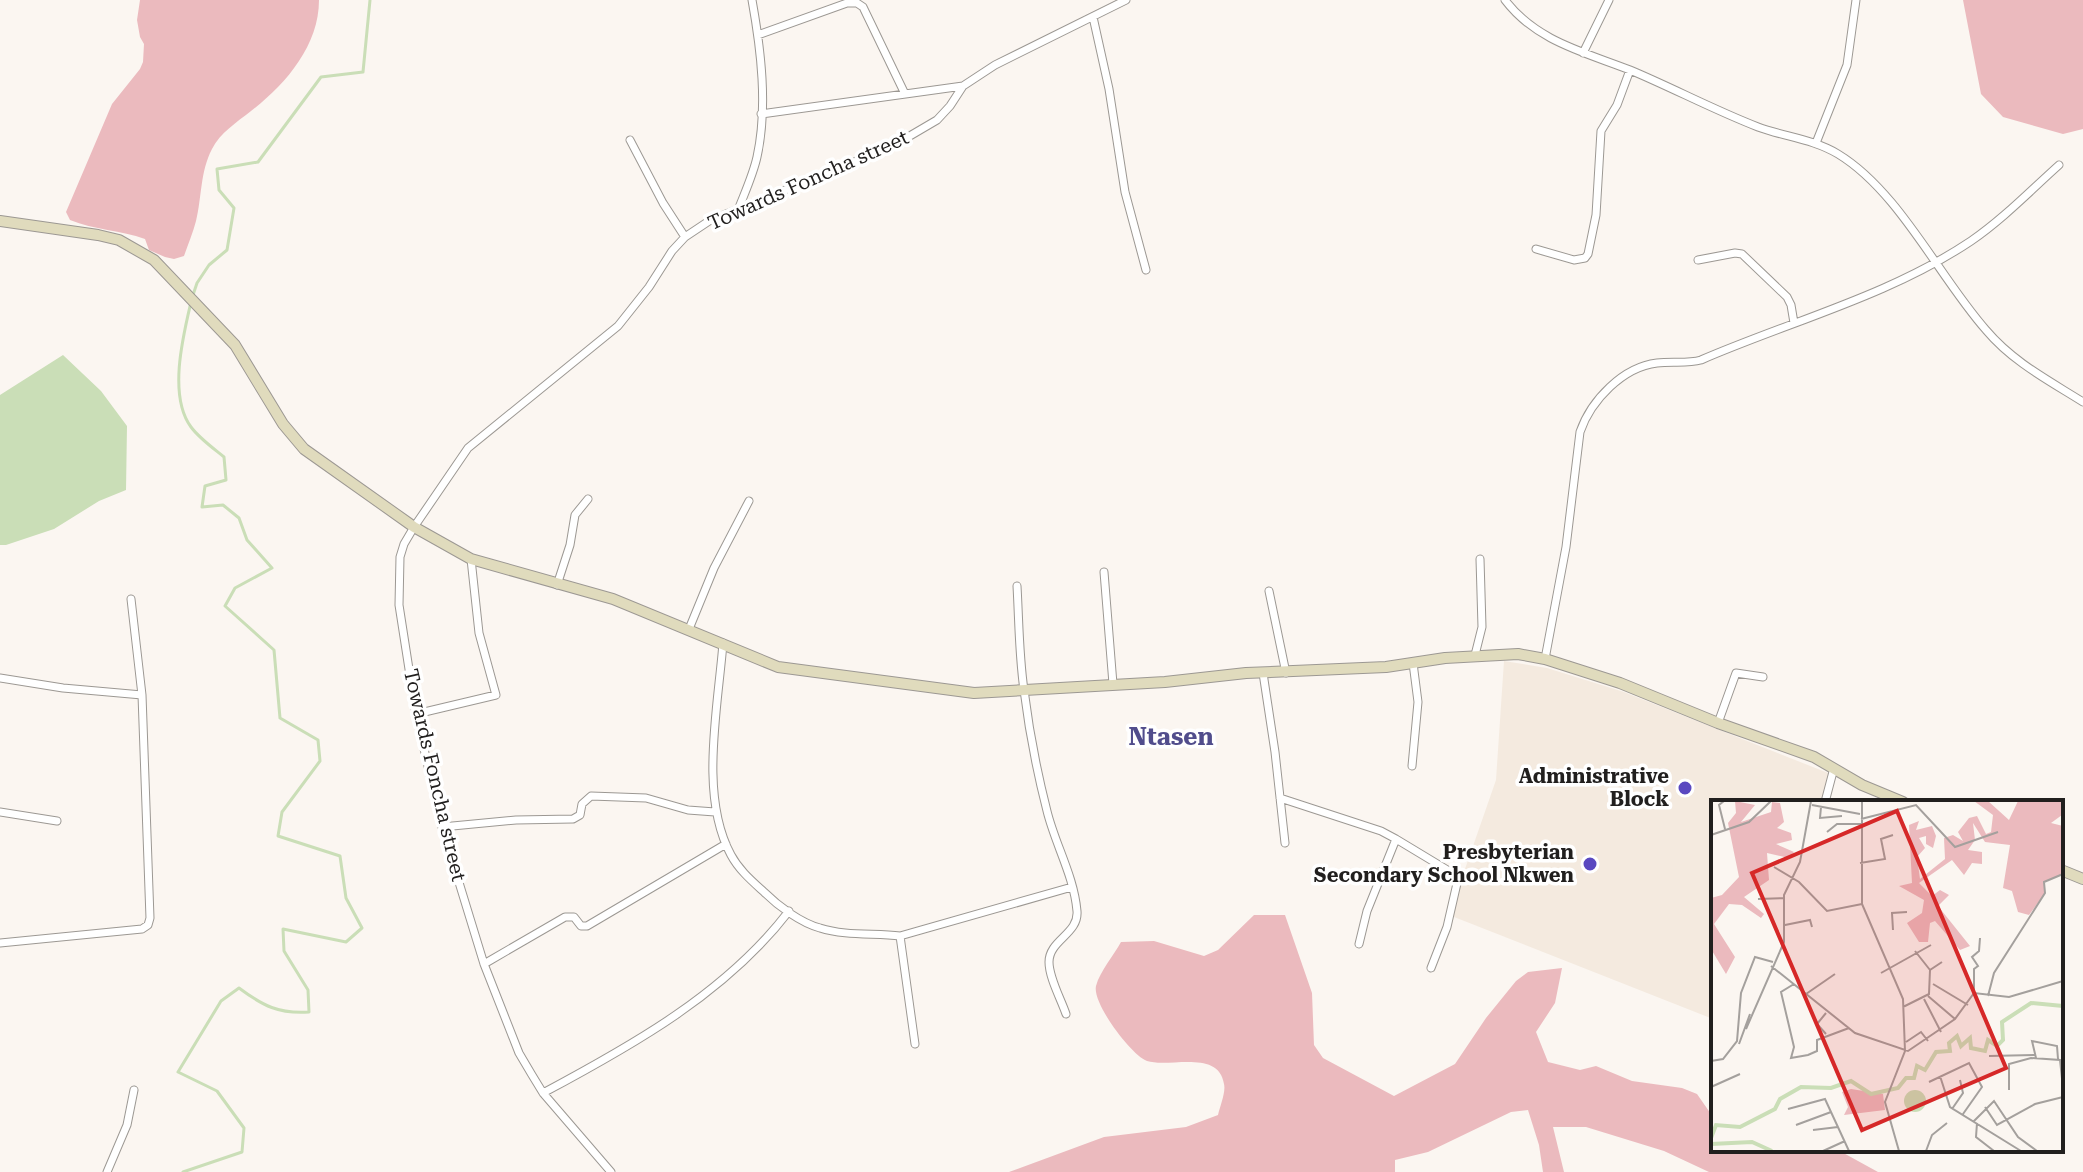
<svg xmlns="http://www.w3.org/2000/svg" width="2083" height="1172" font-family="'Roboto Serif',serif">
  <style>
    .built { fill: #f4eadf }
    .forest { fill: #ebbabe }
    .water { fill: #cadeb7 }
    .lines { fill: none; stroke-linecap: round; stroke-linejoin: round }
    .stream { stroke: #cadeb7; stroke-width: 3 }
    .street-casing { stroke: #9c9893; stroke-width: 9 }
    .secondary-casing { stroke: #9c9893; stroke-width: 12 }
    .street { stroke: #fff; stroke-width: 7 }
    .secondary { stroke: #e0dbbd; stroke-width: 10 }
    .poi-dot { fill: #5a48c0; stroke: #fff; stroke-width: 3 }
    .labels { text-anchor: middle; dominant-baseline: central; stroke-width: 7; stroke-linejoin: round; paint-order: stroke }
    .street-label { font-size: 20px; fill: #211f1e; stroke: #fff }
    .poi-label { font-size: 20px; font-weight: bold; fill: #211f1e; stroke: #fff; text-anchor: end }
    .quarter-label { font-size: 24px; font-weight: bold; fill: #514d8c; stroke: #fff }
    .inset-river { fill: none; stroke: #cadeb7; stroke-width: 4 }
    .inset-road { fill: none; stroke: #a4a09d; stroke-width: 2 }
    .view { fill: #d62828; fill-opacity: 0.15; stroke: #d62828; stroke-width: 4 }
    .inset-edge { fill: none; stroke: #211f1e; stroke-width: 4 }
  </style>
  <rect width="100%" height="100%" fill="#fbf6f1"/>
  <path class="built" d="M1504 661 1547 668 1624 692 1828 773 1824 802H1713V1019L1449 915 1496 780Z"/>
  <path class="forest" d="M140 0H319C319 46 285 85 251 111 237 122 220 133 212 149 200 172 202 197 196 221 193 233 188 244 184 256L174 259 165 257 149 250 145 239C121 230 94 230 70 220L66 212 112 104 140 69 143 62 144 44 140 37 137 20Z
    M1963 0H2083V129L2063 134 2003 117 1981 94Z
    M1254 915H1285L1312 993 1314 1045 1323 1058 1394 1096 1455 1064 1486 1018 1516 981 1528 972 1562 968 1555 1003 1536 1032 1548 1062 1580 1070 1596 1066 1632 1081 1682 1088 1697 1094 1713 1117V1150H1838L1878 1172H1709L1664 1151 1586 1127H1553L1564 1172H1543L1539 1145 1528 1110 1511 1112 1428 1152 1395 1160V1172H1009L1104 1137 1186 1127 1218 1115C1220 1106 1226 1092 1224 1084 1219 1049 1169 1068 1147 1061 1131 1055 1092 1003 1096 986 1100 971 1114 955 1121 942L1154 941 1204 956 1218 950Z"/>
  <path class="water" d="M63 355 101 391 127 426 126 490 99 501 54 529 6 545H0V395Z"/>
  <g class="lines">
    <path class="stream" d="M193 295 197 283 209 265 227 250 234 208 219 190 217 169 258 162 321 77 363 72 370 0
      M183 1172 242 1152 244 1128 217 1091 178 1072 221 1001 239 988C263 1006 279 1014 309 1012L308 990 284 951 283 929 346 942 362 928 346 898 340 856 278 836 282 812 320 761 318 740 280 718 274 650 225 606 235 588 272 568 247 540 239 518 223 505 202 507 205 486 226 480 224 457C213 448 199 438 191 427 168 396 183 336 191 302"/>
    <g class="street-casing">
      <path id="street" d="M1505 0C1536 41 1584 52 1630 70 1673 88 1714 110 1758 127 1785 137 1813 139 1838 154 1899 191 1939 277 1986 330 2013 362 2048 380 2083 402
        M1093 17 1109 89 1125 192 1146 270
        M758 35 847 3H857L863 7 905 94
        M1583 53 1609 0
        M761 114 963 86
        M630 140 663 203 685 237
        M1816 143 1847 65 1856 0
        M738 210C745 192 753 175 757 157 768 107 761 50 752 0
        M1536 249 1574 260 1585 258 1588 254 1596 215 1601 131 1617 105 1630 70
        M1698 260 1735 253 1742 254 1787 297 1791 305 1794 323
        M1104 572 1113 684
        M557 585 570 545 575 515 588 499
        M1017 586C1019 621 1019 656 1024 690 1029 730 1037 772 1047 811 1055 844 1074 876 1077 911 1079 934 1049 940 1049 962 1049 978 1061 999 1066 1014
        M1269 591 1286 673
        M689 629 714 568 749 501
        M723 643C718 708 699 796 731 855 739 870 752 881 764 892 778 906 801 923 820 928 845 936 874 933 900 936L915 1044
        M1475 655 1482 627 1480 559
        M1545 659 1566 547 1580 432C1591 400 1623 367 1657 363 1672 361 1687 364 1701 360 1791 321 1889 296 1971 241 2003 219 2030 191 2059 165
        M1263 673 1275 752 1285 843
        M0 678 63 688 142 695
        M416 714 496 695 479 633 471 559
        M1718 723 1736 673 1763 677
        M1412 766 1418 702 1413 663
        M1280 798 1381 831 1396 839 1367 911 1359 944
        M1825 802 1834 768
        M0 812 57 821
        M442 827 516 820 573 819 580 815 582 804 591 796 646 798 688 810 715 812
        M1396 839 1454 874 1458 879 1447 927 1431 968
        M900 936 1072 887
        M0 943 142 929 148 925 150 918 142 695 131 599
        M484 964 565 917H574L581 926H587L726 844
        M543 1093C633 1045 726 993 789 911
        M107 1172 127 1125 134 1090
        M611 1172 543 1093 532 1075 519 1053 484 964 442 827 416 714 399 605 400 557 404 544 414 527 468 448 618 326 649 287 672 251 685 237 709 221 891 147 937 120 950 106 963 86 995 65 1126 0"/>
    </g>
    <g class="secondary-casing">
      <path id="secondary" d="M0 221 98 235 119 240 154 260 235 345 283 424 304 449 414 527 471 559 613 599 778 667 974 693 1165 682 1246 673 1386 667 1445 658 1518 654 1545 659 1620 683 1718 723 1814 757 1862 785 1903 802
        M2061 870 2083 879"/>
    </g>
    <use href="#street" class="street"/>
    <use href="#secondary" class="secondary"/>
  </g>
  <g class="poi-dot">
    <circle cx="1685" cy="788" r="8"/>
    <circle cx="1590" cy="864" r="8"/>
  </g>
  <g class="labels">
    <g class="street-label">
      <text transform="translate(808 180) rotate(-24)">Towards Foncha street</text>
      <text transform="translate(435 775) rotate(77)">Towards Foncha street</text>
    </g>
    <g class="poi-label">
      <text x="1669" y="776">Administrative<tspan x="1669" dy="23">Block</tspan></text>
      <text x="1574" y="852">Presbyterian<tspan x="1574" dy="23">Secondary School Nkwen</tspan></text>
    </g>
    <g class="quarter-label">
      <text x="1171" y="737">Ntasen</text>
    </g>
  </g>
  <g transform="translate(1711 800)">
    <rect width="352" height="352" fill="#fbf6f1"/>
    <path d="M24 1 44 5 30 22 60 12 61 2 69 3 73 22 66 28 80 33 81 40 65 44 83 52 78 58 56 53 58 80 33 97 53 114 50 118 31 105 18 104 3 124 24 157 15 174 0 149V98L11 95 28 77 17 23 25 13ZM263 1H277L298 20 307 1H350L351 15 340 23 352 26V74L333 82 334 93 318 115 307 112 301 91 292 88 299 45 274 42 262 23 264 40 257 50 271 52V64L261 63 253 75 241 60 208 83 221 96 229 90 238 95 227 106 259 146 249 150 224 121 219 123 217 142H208L196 123 211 113 213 100 188 86 201 83 198 25 208 21 205 30 221 26 225 36 222 48 215 44V36L208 38 214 48 206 57 209 79 234 59 233 38 242 35 252 41 247 32 258 18 266 16 275 34 280 32 282 15ZM140 289 172 294 174 310 133 315 137 307 131 292Z" fill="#ebbabe"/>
    <path d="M193 301a11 11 0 1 1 22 0a11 11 0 1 1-22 0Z" fill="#cadeb7"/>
    <path class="inset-river" d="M0 338 5 325 29 327 64 309 69 299 90 287 120 288 140 281 160 294 187 288 195 278H203L206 266 214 270 225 252 239 251 238 243 246 236 250 246 259 238 260 248 274 251 277 240 286 246 292 240 291 222 320 203 352 206M0 344 41 342 61 351"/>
    <path class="inset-road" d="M13 1 8 5 14 29M151 1V104L192 199 194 251 174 302 188 351M101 5 149 14M110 7 109 18 131 16M150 19 205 5 244 47 287 32M116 32 126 24H150M0 35 38 22 60 1M149 63 174 59 170 39 182 35M63 67 88 82 116 111 151 104M47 99 73 98M74 125 99 120 101 127M182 130 181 113 196 112M204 151 219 170M60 166 144 233 197 251 244 219 263 193 298 197 352 181M170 173 220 145M83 184 70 192 83 247 80 258 97 255 106 251V240L138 228M222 184 257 205M263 193V169L267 166 261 157 268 151 269 138M95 194 124 174M217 196 244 219M277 196 283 173 334 93 333 82 352 74M213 199 230 232M192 207 218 194 219 170 231 162M115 213 106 224 115 234M35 229 73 142V95L89 62 100 1M195 242 210 232 217 241M28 244 39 214M278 256 324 255M325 258 321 241 346 246 347 259M0 261 12 259 26 241 30 193 44 157 62 162M229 276 239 307 310 351M218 282 258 263 271 287 252 314M0 287 29 274M298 290V264L320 258 349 260 352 288M274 307 286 325 324 304 352 297M77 309 114 299 138 351M241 309 252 293 249 280M263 321 283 301 307 337 326 351M266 323 265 337 283 351M85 325 120 312M102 330 127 327M112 351 134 341M215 351 221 335 236 323"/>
    <path class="view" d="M186 11 295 268 151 330 41 73Z"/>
    <rect width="352" height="352" class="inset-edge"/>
  </g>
</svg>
